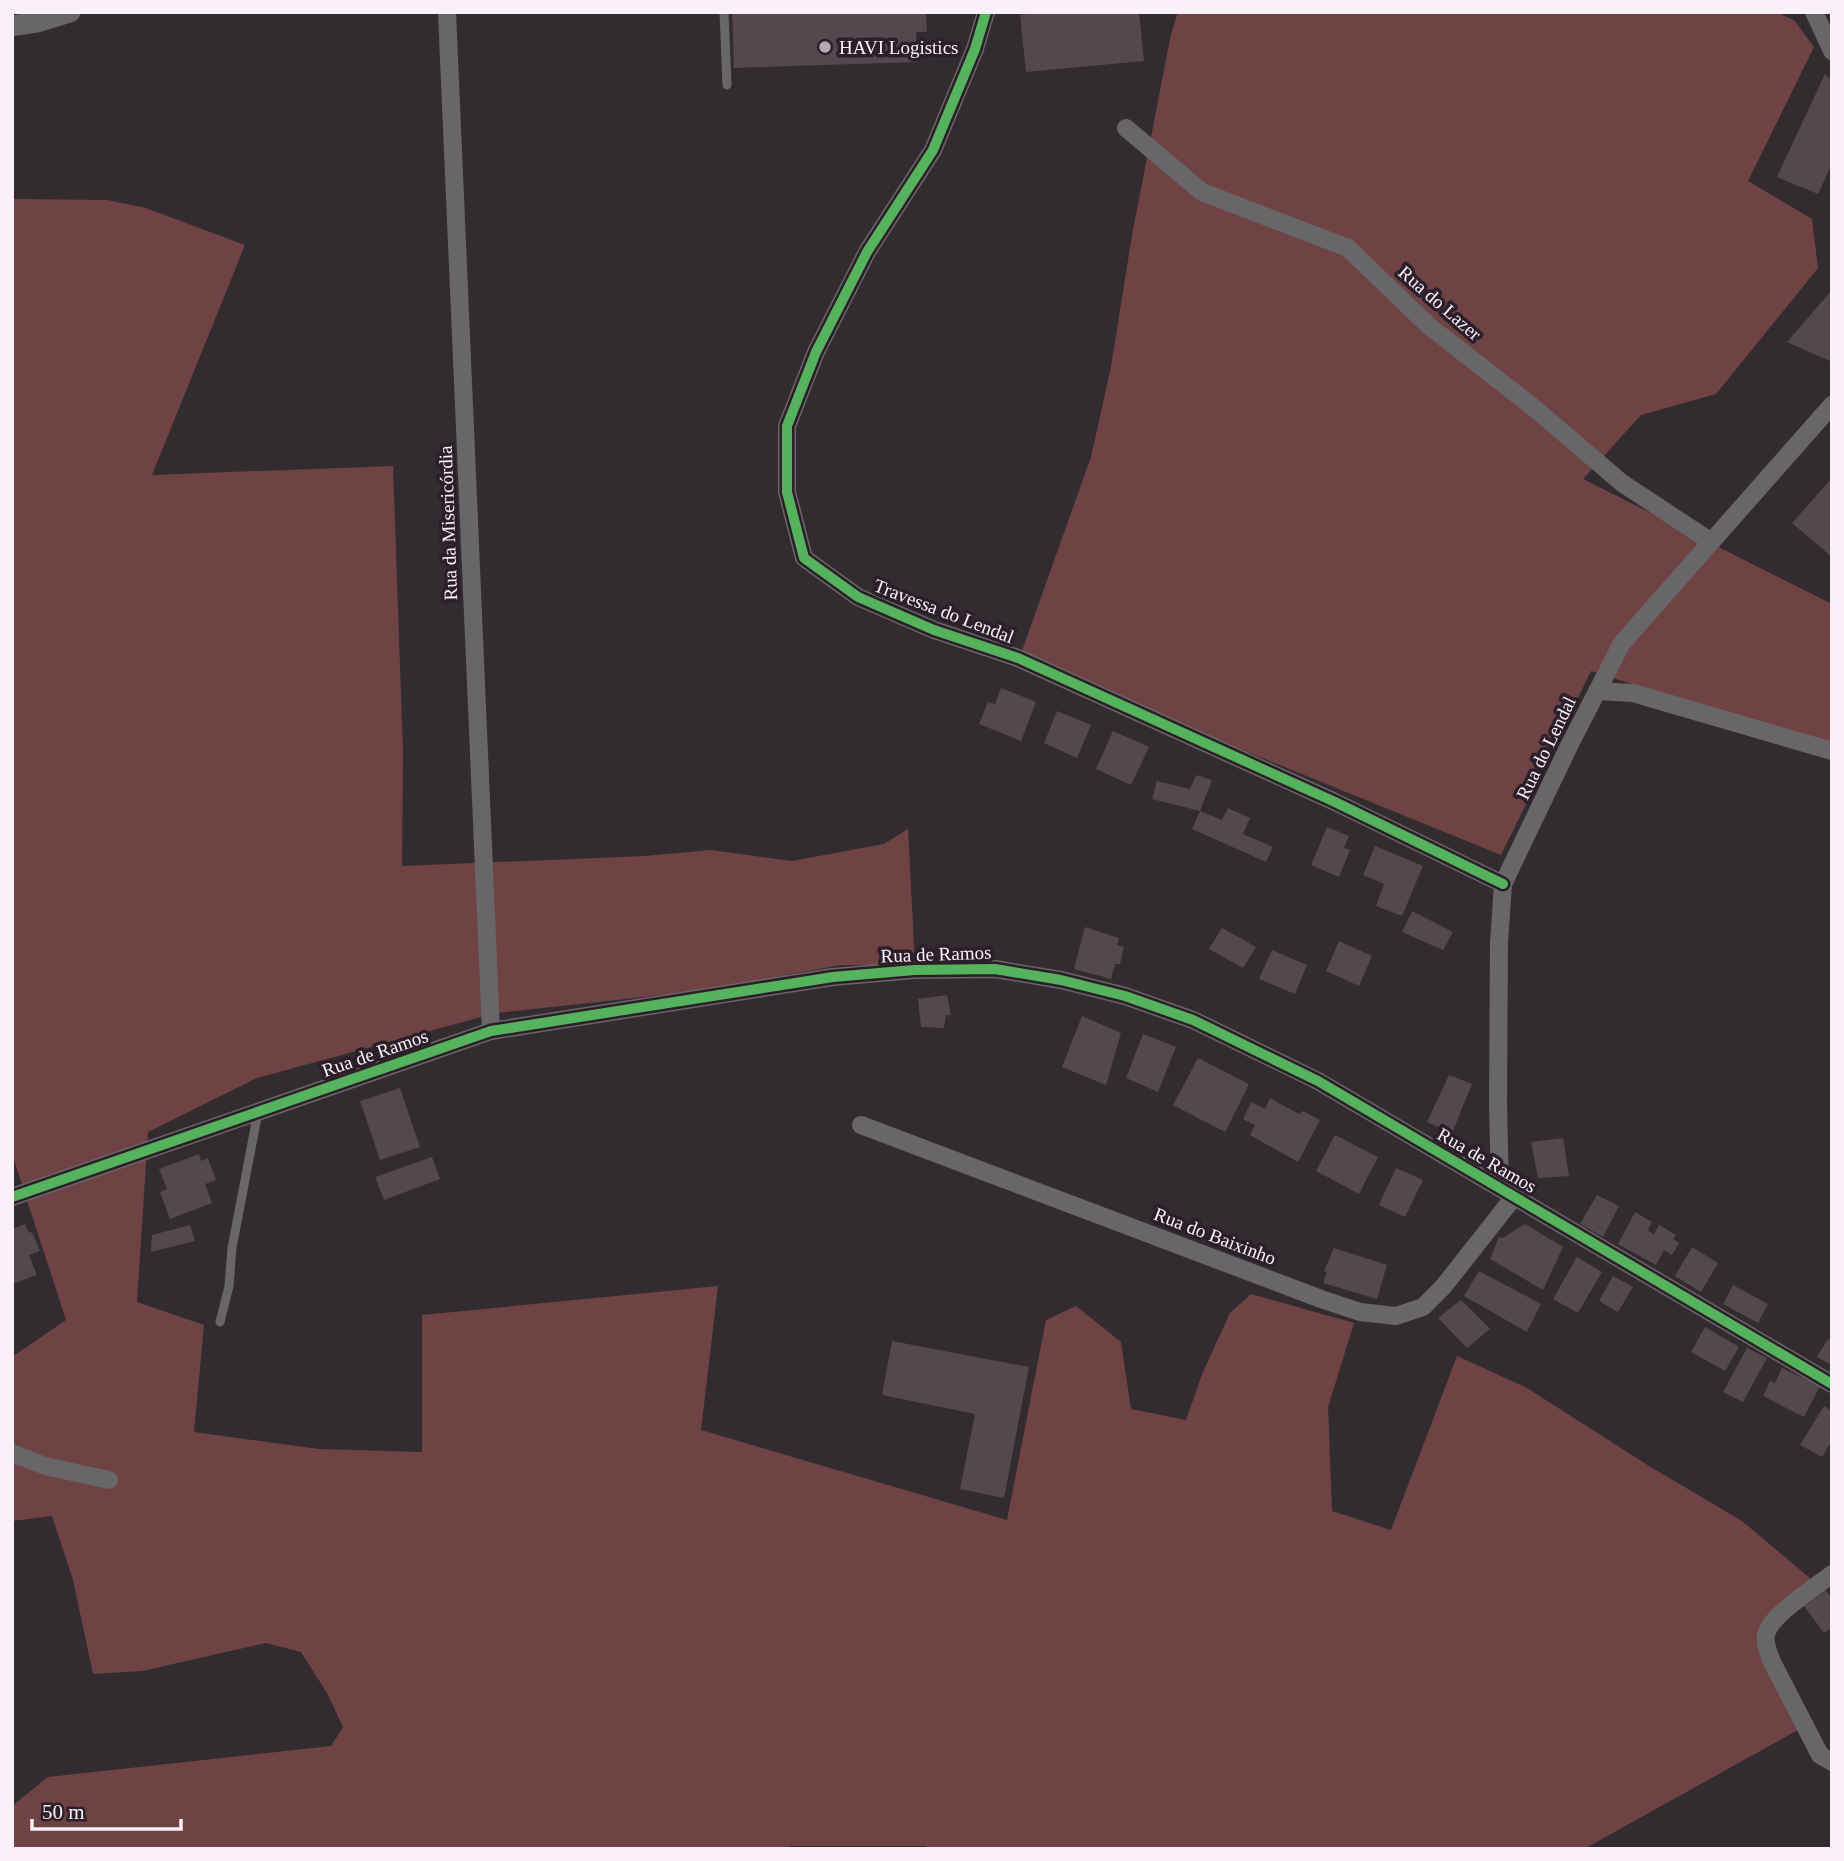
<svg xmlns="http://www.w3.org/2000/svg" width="1844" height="1861" font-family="'Times New Roman',serif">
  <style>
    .green { fill: #6f4344 }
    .building { fill: #54474d }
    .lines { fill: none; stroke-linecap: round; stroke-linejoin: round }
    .service { stroke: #686668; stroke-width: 9 }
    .minor { stroke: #686668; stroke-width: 18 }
    .tertiary { stroke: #686668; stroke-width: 21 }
    .cycleway-casing { stroke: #2c1f29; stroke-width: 15 }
    .cycleway { stroke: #56b35d; stroke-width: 10 }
    .poi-dot { fill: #b4abb2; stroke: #2c1f29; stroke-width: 2.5 }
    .labels { text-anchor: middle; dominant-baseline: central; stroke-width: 7; stroke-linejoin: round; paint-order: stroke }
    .poi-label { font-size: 19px; fill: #faf0f8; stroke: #2c1f29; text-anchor: start }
    .street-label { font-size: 19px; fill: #faf0f8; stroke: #2c1f29 }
  </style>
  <rect width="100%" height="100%" fill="#322c31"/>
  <path class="green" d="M1178 12H1775L1794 20 1814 47 1748 181 1812 219 1818 268 1716 394 1641 415 1583 479 1832 604V747L1591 671 1501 855 1019 659 1091 457 1111 367 1132 235 1171 34Z
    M12 199 107 200 146 208 245 245 152 475 393 466 403 751 402 866 645 856 711 850 792 861 884 844 908 829 915 965H841L699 991 496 1013 257 1078 148 1132 137 1302 204 1325 194 1432 319 1449 422 1452V1315L718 1286 701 1430 1007 1520 1046 1320 1076 1306 1121 1342 1131 1409 1186 1420 1203 1372 1230 1313 1251 1294 1354 1323 1328 1407 1332 1511 1391 1530 1457 1356 1527 1388 1649 1466 1742 1521 1811 1579 1765 1638 1805 1726 1584 1849H929L926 1846H790L788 1849H12V1806L48 1777 331 1746 343 1727 327 1693 301 1652 266 1643 142 1671 93 1674 73 1580 52 1516 12 1521V1357L66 1320 12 1154Z"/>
  <path class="building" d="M732 12H926L927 32H916L917 62 734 68Z
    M1139 12 1144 61 1026 72 1020 15 1043 12Z
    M1825 74 1832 81V164L1818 194 1777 177Z
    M1832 290V362L1787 342Z
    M1832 478V557L1792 523Z
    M1001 688 1036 702 1021 741 979 724 988 702 995 704Z
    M1057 711 1091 725 1077 758 1044 743Z
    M1113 731 1149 747 1131 785 1096 769Z
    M1196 775 1212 780 1200 811 1152 799 1157 781 1190 789Z
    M1228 808 1250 818 1243 834 1273 847 1266 862 1192 829 1200 811 1222 820Z
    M1327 827 1349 836 1344 848 1350 850 1339 877 1311 865Z
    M1375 846 1423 866 1402 916 1376 906 1384 884 1363 875Z
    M1412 911 1453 932 1443 950 1402 932Z
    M1085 927 1119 938 1117 945 1124 947 1120 964H1115L1111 979 1074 969Z
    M1222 928 1256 947 1243 968 1209 949Z
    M1339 941 1372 956 1359 986 1326 971Z
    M1272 950 1307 965 1295 994 1259 979Z
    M947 995 951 1015H946L944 1028 921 1027 918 999Z
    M1082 1016 1121 1033 1106 1085 1062 1067Z
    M1143 1034 1176 1047 1158 1092 1126 1078Z
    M1198 1058 1249 1084 1225 1132 1173 1105Z
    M1449 1075 1472 1084 1452 1133 1427 1122Z
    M400 1088 420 1147 380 1160 360 1101Z
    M1270 1098 1299 1114 1303 1111 1320 1120 1298 1162 1250 1135 1255 1125 1243 1119 1251 1102 1265 1109Z
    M1335 1135 1378 1157 1359 1194 1316 1171Z
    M1563 1138 1569 1176 1538 1178 1531 1142Z
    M199 1154 201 1161 208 1158 216 1180 205 1184 212 1203 170 1219 160 1192 167 1189 159 1169Z
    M432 1157 440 1179 384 1200 375 1177Z
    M1396 1168 1423 1180 1405 1217 1379 1205Z
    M1597 1195 1619 1206 1603 1237 1580 1224Z
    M1635 1212 1652 1222 1648 1230 1650 1232 1654 1234 1659 1225 1676 1235 1673 1239 1679 1243 1672 1255 1664 1250 1656 1265 1618 1244Z
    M25 1224 29 1233 32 1232 40 1251 29 1255 37 1275 12 1284V1229Z
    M1525 1224 1563 1247 1543 1290 1490 1259 1499 1237 1503 1238Z
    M190 1225 195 1241 151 1252 152 1235Z
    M1692 1247 1718 1263 1701 1292 1675 1276Z
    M1334 1248 1387 1265 1377 1299 1323 1283 1327 1272 1324 1271Z
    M1577 1257 1602 1272 1578 1313 1553 1299Z
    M1479 1271 1541 1304 1527 1332 1464 1296Z
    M1613 1276 1633 1287 1618 1312 1599 1301Z
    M1733 1285 1768 1304 1758 1323 1723 1304Z
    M1461 1300 1490 1329 1467 1348 1438 1318Z
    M1705 1327 1739 1347 1725 1371 1691 1352Z
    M1828 1339 1832 1341V1365L1817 1357Z
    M892 1341 1029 1367 1004 1498 960 1489 975 1414 882 1395Z
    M1747 1348 1767 1358 1743 1402 1723 1392Z
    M1782 1368 1820 1386 1804 1417 1763 1396 1770 1381 1775 1383Z
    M1824 1406 1832 1411V1440L1822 1457 1800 1445Z
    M1826 1590 1832 1599V1628L1824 1633 1804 1606Z"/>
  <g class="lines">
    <path class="service" d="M724 12 727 85
      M220 1322 229 1286 232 1248 258 1112"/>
    <path class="minor" d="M447 12 491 1031
      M986 12 975 49 933 150 867 252 816 352 787 426V492L804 558 858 597 934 630 1018 658 1335 802 1503 884
      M1814 12 1832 51
      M1126 128 1202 192 1348 248 1429 326 1533 407 1622 483 1710 541
      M1597 691 1633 693 1832 751
      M861 1125 1321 1299 1360 1312 1396 1316 1423 1307 1443 1287 1514 1197
      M1500 1188 1498 1103 1499 943 1503 884 1569 746 1622 643 1832 405
      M12 1197 491 1031 833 977 914 970 995 969 1061 980 1125 996 1193 1020 1318 1081 1832 1384
      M12 1453 45 1466 109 1480
      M1832 1574C1816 1587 1770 1615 1766 1635 1764 1644 1769 1653 1772 1662L1820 1755 1832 1762"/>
    <path class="tertiary" d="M12 26 37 22 70 12"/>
    <g class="cycleway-casing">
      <path id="cycleway" d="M986 12 975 49 933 150 867 252 816 352 787 426V492L804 558 858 597 934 630 1018 658 1335 802 1503 884
        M12 1197 491 1031 833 977 914 970 995 969 1061 980 1125 996 1193 1020 1318 1081 1832 1384"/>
    </g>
    <use href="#cycleway" class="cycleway"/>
  </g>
  <circle class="poi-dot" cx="825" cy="47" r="7"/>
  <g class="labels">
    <g class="poi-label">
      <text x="839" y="47">HAVI Logistics</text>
    </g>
    <g class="street-label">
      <text transform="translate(1440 303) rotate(41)">Rua do Lazer</text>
      <text transform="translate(448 523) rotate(-92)">Rua da Misericórdia</text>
      <text transform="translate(944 611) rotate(21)">Travessa do Lendal</text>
      <text transform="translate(1546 748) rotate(-64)">Rua do Lendal</text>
      <text transform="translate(936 954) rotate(-2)">Rua de Ramos</text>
      <text transform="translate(375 1053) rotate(-19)">Rua de Ramos</text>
      <text transform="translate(1487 1160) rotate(30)">Rua de Ramos</text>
      <text transform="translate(1215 1236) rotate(21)">Rua do Baixinho</text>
    </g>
  </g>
  <rect width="1844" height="1861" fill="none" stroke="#faf0f8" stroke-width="28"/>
  <path d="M32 1819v10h149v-10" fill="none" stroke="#faf0f8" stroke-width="3.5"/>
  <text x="42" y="1819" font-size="21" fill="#faf0f8" stroke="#2c1f29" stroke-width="5" paint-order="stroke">50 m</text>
</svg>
